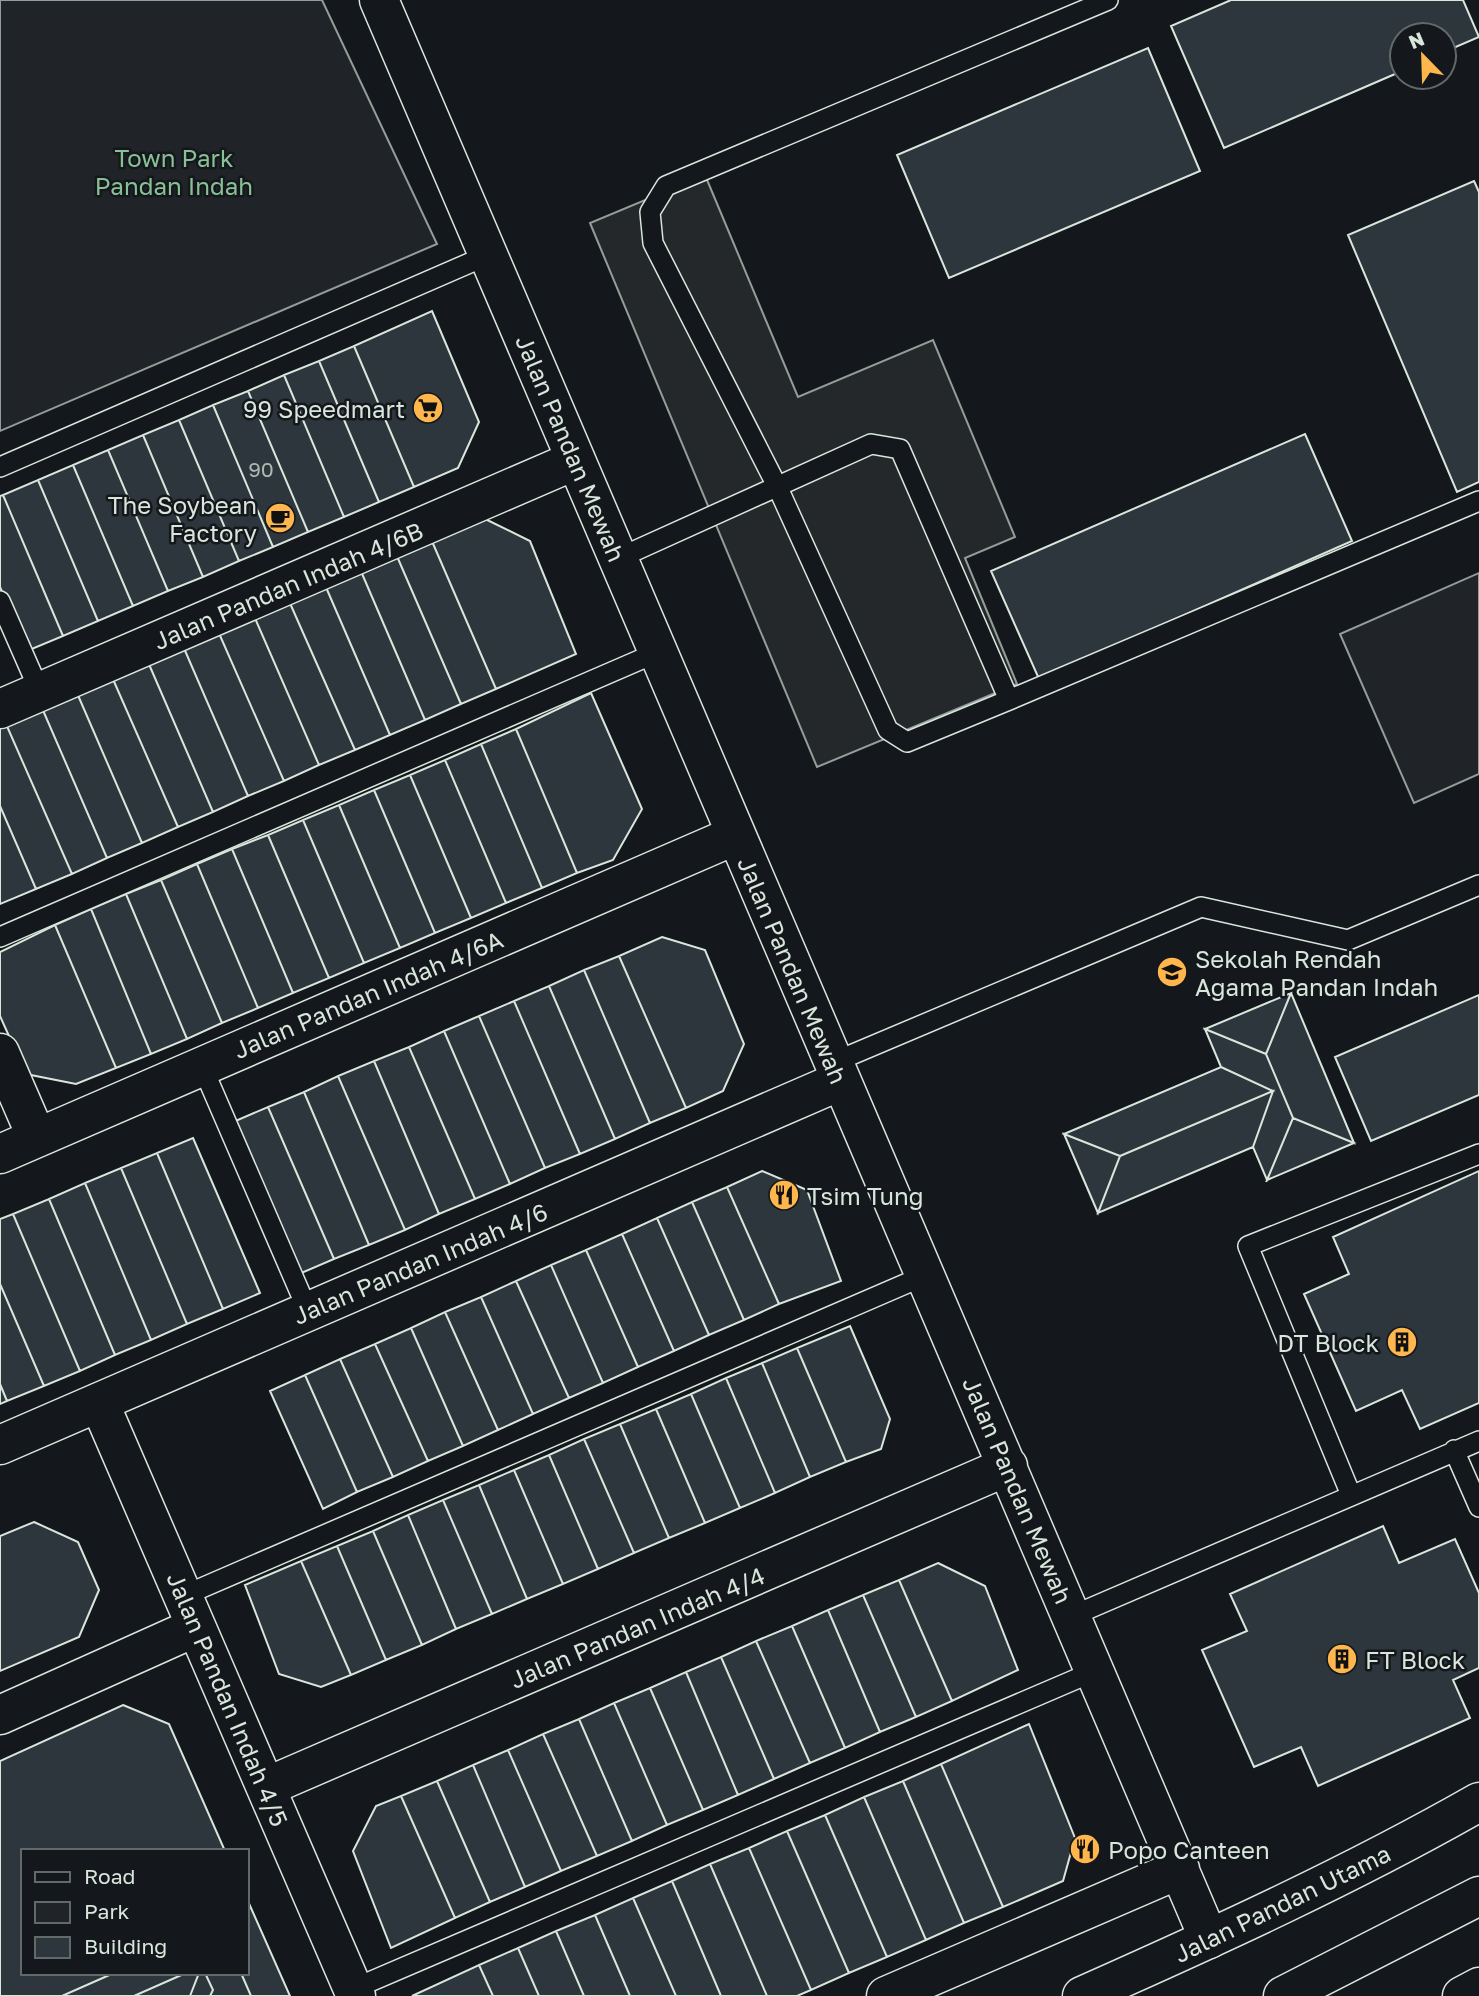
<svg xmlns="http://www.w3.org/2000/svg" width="1479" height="1996" font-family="'Golos Text',sans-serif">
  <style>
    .green { fill: #202428; stroke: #939e99; stroke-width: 2 }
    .parking { fill: #24282b; stroke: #939e99; stroke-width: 2 }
    .building { fill: #2c363c; stroke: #d8e6dc; stroke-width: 2 }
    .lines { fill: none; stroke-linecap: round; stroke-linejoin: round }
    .service-casing { stroke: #d8e6dc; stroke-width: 22 }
    .minor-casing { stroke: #d8e6dc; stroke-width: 41 }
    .secondary-casing { stroke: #d8e6dc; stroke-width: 41 }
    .service { stroke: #14181c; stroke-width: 19 }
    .minor { stroke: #14181c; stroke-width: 38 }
    .secondary { stroke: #14181c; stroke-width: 38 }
    .labels { text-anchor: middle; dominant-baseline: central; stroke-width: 5; stroke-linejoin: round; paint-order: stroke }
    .number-label { font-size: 21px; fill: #adbab4 }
    .park-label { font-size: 24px; fill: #8ac095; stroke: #14181c }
    .poi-label { font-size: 24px; fill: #d8e6dc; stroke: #14181c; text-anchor: start }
    .street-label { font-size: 24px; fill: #d8e6dc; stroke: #14181c }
  </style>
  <rect width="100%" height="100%" fill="#14181c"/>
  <path class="green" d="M0 0H322L437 244 0 431Z
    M1479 573V774L1414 803 1340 634Z"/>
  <path class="parking" d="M705 175 798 397 933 340 1015 537 965 558 1017 684 817 767 590 223Z"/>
  <path class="building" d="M1231 0H1463L1479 37 1444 52V35H1402V71L1224 148 1171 26Z
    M1148 48 1200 171 949 278 897 155Z
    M1474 181 1479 192V482L1457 492 1348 235Z
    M432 311 479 422 458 468 414 487 354 346Z
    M354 346 414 487 379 502 319 361Z
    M319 361 379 502 344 517 284 375Z
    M284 375 344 517 308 532 248 391Z
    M248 391 308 532 273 547 213 405Z
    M213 405 273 547 239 561 179 420Z
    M179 420 239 561 203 577 143 435Z
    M1305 434 1352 541 1039 679 991 571Z
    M143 435 203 577 168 591 108 450Z
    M108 450 168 591 133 606 73 465Z
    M73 465 133 606 98 621 38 480Z
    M38 480 98 621 63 636 3 495Z
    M3 495 63 636 27 651 0 587V496Z
    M479 516 530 541 576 654 496 689 431 539Z
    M431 539 496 689 461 704 396 554Z
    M396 554 461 704 425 720 360 569Z
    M360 569 425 720 390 735 325 585Z
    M325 585 390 735 355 750 289 601Z
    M289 601 355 750 319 765 254 616Z
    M254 616 319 765 284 781 218 631Z
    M218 631 284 781 248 796 183 646Z
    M183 646 248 796 213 812 148 662Z
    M148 662 213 812 178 827 112 677Z
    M112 677 178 827 142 843 77 693Z
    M77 693 142 843 107 858 42 708Z
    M591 693 642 809 613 860 577 873 516 729Z
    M42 708 107 858 72 874 6 724Z
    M6 724 72 874 36 889 0 806V726Z
    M516 729 577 873 542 888 481 744Z
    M481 744 542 888 506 903 445 760Z
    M445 760 506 903 471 918 410 775Z
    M410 775 471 918 435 933 374 790Z
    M374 790 435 933 400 948 339 805Z
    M339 805 400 948 364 963 303 820Z
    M0 806 36 889 0 904Z
    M303 820 364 963 329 978 268 835Z
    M268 835 329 978 293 993 232 849Z
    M232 849 293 993 258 1008 197 864Z
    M197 864 258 1008 222 1023 161 880Z
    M161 880 222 1023 187 1039 126 894Z
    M126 894 187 1039 151 1054 91 909Z
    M91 909 151 1054 116 1068 55 925Z
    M55 925 116 1068 76 1084 26 1074 0 1016V952Z
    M662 937 705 950 744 1044 723 1091 686 1108 619 956Z
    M619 956 686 1108 650 1123 584 970Z
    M584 970 650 1123 615 1139 549 986Z
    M549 986 615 1139 580 1154 514 1001Z
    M1291 993 1266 1054 1205 1029Z
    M1291 993 1354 1143 1293 1118 1266 1054Z
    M1479 995V1095L1371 1141 1335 1057Z
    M514 1001 580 1154 545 1168 479 1016Z
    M479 1016 545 1168 510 1184 444 1031Z
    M1205 1029 1266 1054 1293 1118 1267 1180 1253 1147 1273 1091 1221 1067Z
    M444 1031 510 1184 475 1199 409 1047Z
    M409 1047 475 1199 439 1214 374 1061Z
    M374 1061 439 1214 405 1230 338 1076Z
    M1221 1067 1273 1091 1120 1156 1064 1134Z
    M338 1076 405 1230 369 1245 304 1092Z
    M1273 1091 1253 1147 1098 1213 1120 1156Z
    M304 1092 369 1245 334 1259 268 1107Z
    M268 1107 334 1259 299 1274 233 1122Z
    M1293 1118 1354 1143 1267 1180Z
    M1064 1134 1120 1156 1098 1213Z
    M193 1138 260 1293 223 1309 157 1153Z
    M157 1153 223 1309 187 1324 121 1168Z
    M121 1168 187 1324 151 1340 85 1183Z
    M762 1171 807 1190 841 1281 779 1304 727 1187Z
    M1479 1171V1403L1420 1429 1402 1390 1356 1411 1304 1294 1349 1274 1333 1237Z
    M85 1183 151 1340 115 1355 49 1199Z
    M727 1187 779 1304 744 1320 692 1202Z
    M49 1199 115 1355 80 1371 13 1214Z
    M692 1202 744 1320 709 1335 657 1218Z
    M13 1214 80 1371 44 1386 0 1284V1219Z
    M657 1218 709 1335 674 1351 622 1234Z
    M622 1234 674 1351 638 1367 586 1250Z
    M586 1250 638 1367 603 1383 551 1265Z
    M551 1265 603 1383 569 1398 516 1281Z
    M516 1281 569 1398 533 1414 481 1297Z
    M0 1284 44 1386 7 1401 0 1384Z
    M481 1297 533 1414 498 1430 445 1312Z
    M445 1312 498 1430 463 1446 411 1328Z
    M850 1326 890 1419 881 1449 846 1462 797 1348Z
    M411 1328 463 1446 428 1461 375 1344Z
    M375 1344 428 1461 393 1477 340 1359Z
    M797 1348 846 1462 810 1477 762 1363Z
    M340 1359 393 1477 357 1492 305 1375Z
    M762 1363 810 1477 775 1493 726 1378Z
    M305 1375 357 1492 323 1509 270 1391Z
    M726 1378 775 1493 740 1508 691 1394Z
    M0 1384 7 1401 0 1404Z
    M691 1394 740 1508 705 1523 656 1409Z
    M656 1409 705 1523 669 1538 620 1424Z
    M620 1424 669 1538 634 1553 584 1439Z
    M584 1439 634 1553 598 1569 549 1455Z
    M549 1455 598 1569 563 1584 514 1470Z
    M514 1470 563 1584 527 1599 479 1485Z
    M479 1485 527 1599 492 1614 443 1500Z
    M443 1500 492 1614 456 1629 408 1515Z
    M408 1515 456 1629 422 1645 373 1531Z
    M34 1522 78 1542 99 1590 79 1637 0 1671V1536Z
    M1383 1526 1399 1563 1455 1539 1479 1593V1668L1453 1680 1470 1718 1318 1786 1301 1747 1254 1767 1202 1650 1247 1631 1230 1594Z
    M373 1531 422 1645 386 1660 337 1546Z
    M337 1546 386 1660 351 1675 301 1561Z
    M301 1561 351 1675 321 1687 279 1674 245 1585Z
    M938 1563 985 1586 1018 1670 952 1701 899 1580Z
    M899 1580 952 1701 916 1717 863 1595Z
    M863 1595 916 1717 880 1732 828 1610Z
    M828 1610 880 1732 845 1748 792 1626Z
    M792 1626 845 1748 810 1763 756 1641Z
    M756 1641 810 1763 774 1779 721 1657Z
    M721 1657 774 1779 738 1795 686 1672Z
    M686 1672 738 1795 703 1810 650 1688Z
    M650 1688 703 1810 667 1825 614 1703Z
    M614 1703 667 1825 632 1841 579 1719Z
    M123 1705 169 1724 225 1851H23V1973H114L62 1996H0V1761Z
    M579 1719 632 1841 597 1856 543 1734Z
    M1029 1724 1075 1838 1063 1881 1003 1907 941 1764Z
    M543 1734 597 1856 561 1871 508 1750Z
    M508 1750 561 1871 525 1887 473 1765Z
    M941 1764 1003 1907 964 1923 903 1781Z
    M473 1765 525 1887 490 1902 437 1781Z
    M437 1781 490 1902 455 1918 401 1796Z
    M903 1781 964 1923 926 1940 864 1797Z
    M401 1796 455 1918 391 1948 353 1851 376 1806Z
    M864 1797 926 1940 887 1957 825 1815Z
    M825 1815 887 1957 849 1973 787 1831Z
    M787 1831 849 1973 811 1990 749 1848Z
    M749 1848 811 1990 797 1996H767L710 1864Z
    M710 1864 767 1996H721L672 1881Z
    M672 1881 721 1996H676L633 1898Z
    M633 1898 676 1996H630L595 1915Z
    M247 1899 290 1996H251L241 1973H247Z
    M595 1915 630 1996H584L556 1931Z
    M556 1931 584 1996H539L518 1948Z
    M518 1948 539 1996H493L479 1965Z
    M479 1965 493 1996H412Z
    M114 1973H186L134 1996H62Z
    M114 1973H241L251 1996H62Z
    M186 1973H199L190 1996H134Z
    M199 1973H205L213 1990 210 1996H190Z
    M205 1973H241L251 1996H210L213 1990Z"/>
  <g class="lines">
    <g class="service-casing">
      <path id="service" d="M0 467 488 255
        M619 558 871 444 900 449 1009 700 907 742 888 730 778 488 653 243 650 212 666 186 1108 0
        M0 601 40 692
        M1009 700 1479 501
        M0 937 658 652
        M832 1063 1201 907 1348 940 1479 885
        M202 1066 308 1311
        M1454 1450 1479 1507
        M1351 1495 1248 1246 1479 1154
        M183 1596 926 1275
        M1072 1616 1479 1441
        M353 1989 1095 1671"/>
    </g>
    <g class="minor-casing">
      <path id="minor" d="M379 0 1209 1939
        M0 709 576 460
        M0 1053 37 1138
        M0 1154 736 835
        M99 1402 356 1996
        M0 1445 840 1081
        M0 1715 196 1627
        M266 1787 1008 1466
        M886 1996 1180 1869
        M1462 1996 1479 1987"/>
    </g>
    <g class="secondary-casing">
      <path id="secondary" d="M1082 1996C1217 1936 1351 1875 1479 1802
        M1283 1996 1479 1896"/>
    </g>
    <use href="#service" class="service"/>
    <use href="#minor" class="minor"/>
    <use href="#secondary" class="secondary"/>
  </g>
  <defs>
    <g id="supermarket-disc" transform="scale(1.575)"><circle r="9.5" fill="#ffb74d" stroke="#14181c"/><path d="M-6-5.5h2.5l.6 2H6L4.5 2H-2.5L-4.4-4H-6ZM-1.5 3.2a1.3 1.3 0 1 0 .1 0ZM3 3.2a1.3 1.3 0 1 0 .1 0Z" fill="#111"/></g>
    <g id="cafe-disc" transform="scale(1.575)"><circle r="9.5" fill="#ffb74d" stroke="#14181c"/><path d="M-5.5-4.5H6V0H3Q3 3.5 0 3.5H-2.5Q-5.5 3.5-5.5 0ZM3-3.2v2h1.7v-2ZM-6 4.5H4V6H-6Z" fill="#111"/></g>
    <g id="school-disc" transform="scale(1.575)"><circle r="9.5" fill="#ffb74d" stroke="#14181c"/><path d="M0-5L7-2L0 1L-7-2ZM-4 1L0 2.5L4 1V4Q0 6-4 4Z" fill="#111"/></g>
    <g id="restaurant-disc" transform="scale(1.575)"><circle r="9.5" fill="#ffb74d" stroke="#14181c"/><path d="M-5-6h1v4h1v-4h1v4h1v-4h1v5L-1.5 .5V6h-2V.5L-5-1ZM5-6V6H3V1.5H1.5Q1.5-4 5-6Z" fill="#111"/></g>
    <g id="building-disc" transform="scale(1.575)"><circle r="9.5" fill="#ffb74d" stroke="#14181c"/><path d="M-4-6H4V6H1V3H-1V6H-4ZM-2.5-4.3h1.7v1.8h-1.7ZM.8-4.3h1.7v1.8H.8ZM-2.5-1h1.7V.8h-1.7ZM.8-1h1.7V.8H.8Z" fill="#111"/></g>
  </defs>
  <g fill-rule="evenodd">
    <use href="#supermarket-disc" x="428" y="408"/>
    <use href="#cafe-disc" x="280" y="518"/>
    <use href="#school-disc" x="1172" y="972"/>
    <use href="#restaurant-disc" x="784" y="1195"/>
    <use href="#building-disc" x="1402" y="1342"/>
    <use href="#building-disc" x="1342" y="1659"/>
    <use href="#restaurant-disc" x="1085" y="1849"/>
  </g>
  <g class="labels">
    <g class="number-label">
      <text x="261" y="469">90</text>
    </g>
    <g class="park-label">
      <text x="174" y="157">Town Park<tspan x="174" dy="28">Pandan Indah</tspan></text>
    </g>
    <g class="poi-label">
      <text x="405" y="408" text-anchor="end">99 Speedmart</text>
      <text x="257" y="504" text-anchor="end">The Soybean<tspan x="257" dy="28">Factory</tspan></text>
      <text x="1195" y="958">Sekolah Rendah<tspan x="1195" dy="28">Agama Pandan Indah</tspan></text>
      <text x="807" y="1195">Tsim Tung</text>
      <text x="1379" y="1342" text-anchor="end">DT Block</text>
      <text x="1365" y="1659">FT Block</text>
      <text x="1108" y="1849">Popo Canteen</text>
    </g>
    <g class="street-label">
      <text transform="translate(571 448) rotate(67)">Jalan Pandan Mewah</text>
      <text transform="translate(288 585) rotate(-23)">Jalan Pandan Indah 4/6B</text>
      <text transform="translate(793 970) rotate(67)">Jalan Pandan Mewah</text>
      <text transform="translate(368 994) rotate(-23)">Jalan Pandan Indah 4/6A</text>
      <text transform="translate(420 1263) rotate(-23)">Jalan Pandan Indah 4/6</text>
      <text transform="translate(1018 1490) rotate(67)">Jalan Pandan Mewah</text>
      <text transform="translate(637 1627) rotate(-23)">Jalan Pandan Indah 4/4</text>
      <text transform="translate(228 1699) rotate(67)">Jalan Pandan Indah 4/5</text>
      <text transform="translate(1282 1903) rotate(-26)">Jalan Pandan Utama</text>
    </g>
  </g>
  <rect x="21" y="1849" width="228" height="126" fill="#14181c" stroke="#626a69" stroke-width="2"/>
  <rect x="35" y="1872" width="35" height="10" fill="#14181c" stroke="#626a69" stroke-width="2"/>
  <text x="84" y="1884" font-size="21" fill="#d8e6dc">Road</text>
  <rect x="35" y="1902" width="35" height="21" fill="#202428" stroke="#626a69" stroke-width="2"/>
  <text x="84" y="1919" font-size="21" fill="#d8e6dc">Park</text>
  <rect x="35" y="1937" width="35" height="21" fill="#2c363c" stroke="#626a69" stroke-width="2"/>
  <text x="84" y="1954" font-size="21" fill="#d8e6dc">Building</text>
  <g transform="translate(1423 56) rotate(337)"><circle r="33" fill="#14181c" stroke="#626a69" stroke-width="2"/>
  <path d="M0-5L12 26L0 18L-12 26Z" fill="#ffb74d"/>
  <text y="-10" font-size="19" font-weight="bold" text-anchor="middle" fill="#d8e6dc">N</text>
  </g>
</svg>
